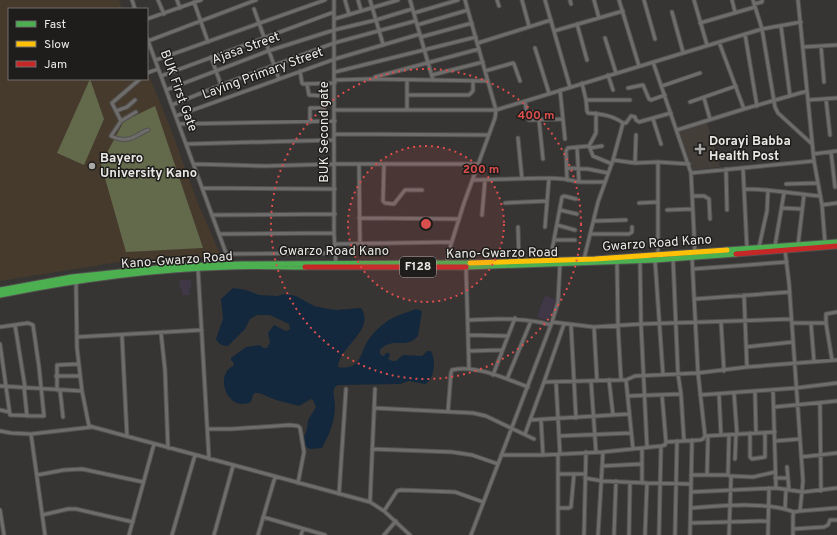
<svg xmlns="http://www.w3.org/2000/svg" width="837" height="535" font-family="Overpass,sans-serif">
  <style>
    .built { fill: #433e38 }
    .industrial { fill: #403847 }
    .education { fill: #463a2d }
    .forest { fill: #636a4b }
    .water { fill: #13283c }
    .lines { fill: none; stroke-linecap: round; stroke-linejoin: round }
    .street-casing { stroke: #525150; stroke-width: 5 }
    .fast-casing { stroke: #525150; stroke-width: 7 }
    .slow-casing { stroke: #525150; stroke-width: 7 }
    .jam-casing { stroke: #525150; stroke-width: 7 }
    .street { stroke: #6e6d6c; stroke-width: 3 }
    .fast { stroke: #4caf50; stroke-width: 5 }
    .slow { stroke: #ffc107; stroke-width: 5 }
    .jam { stroke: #c62828; stroke-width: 5 }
    .ring { fill: none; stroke: #da4e4e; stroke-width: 2; stroke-dasharray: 2 4 }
    .poi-dot { fill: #aaa9a7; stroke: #1e1d1b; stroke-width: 1.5 }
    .labels { text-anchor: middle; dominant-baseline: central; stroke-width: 3; stroke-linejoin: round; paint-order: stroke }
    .shield { fill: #1e1d1b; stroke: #acaba8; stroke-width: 1 }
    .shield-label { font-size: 12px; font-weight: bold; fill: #e9e8e5 }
    .street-label { font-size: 13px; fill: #e9e8e5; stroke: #1e1d1b }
    .poi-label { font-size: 13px; font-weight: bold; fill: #e9e8e5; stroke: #1e1d1b; text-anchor: start }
    .centre { fill: #da4e4e; stroke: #1e1d1b; stroke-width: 2 }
    .ring-label { font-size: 12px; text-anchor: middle; font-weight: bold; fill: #da4e4e; stroke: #1e1d1b; stroke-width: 3; stroke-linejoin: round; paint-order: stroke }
  </style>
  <rect width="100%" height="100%" fill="#363533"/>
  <path class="built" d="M707 122 720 167 693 170 679 131Z"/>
  <path class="industrial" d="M179 280H191V288H189L190 295H182V289L180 288Z
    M545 295 556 300 548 321 537 317Z"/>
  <path class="education" d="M0 0H119L122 9H9V79H147V71L170 127 199 206 221 256 119 262 0 281Z"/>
  <path class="forest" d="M90 79 104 119 84 165 57 153Z
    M155 106 203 248 126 252 101 164 124 121Z"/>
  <path class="water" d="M233 288 246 290 259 295 277 296 285 294 296 296 314 306 328 309 337 310 361 308C376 330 339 346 338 367 357 370 359 360 365 346 368 338 378 328 385 323 393 316 406 313 416 309L422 311 418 336C406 350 392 336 380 350V354L383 356 385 355 386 353H389L390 355 388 359 392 361H396L403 355 422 356 427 351H431C436 360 435 379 425 384L409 381 400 384 338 385 335 387C332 393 335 399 335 406 335 421 329 435 322 448L310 449 305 446 304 437 307 429 308 420 316 407 313 400 311 399 299 406 276 400 259 393H255L253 395 251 402C227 413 214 375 233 366L234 363 231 360V358L246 347 259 345 264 348H267L270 342 268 333 274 325 286 331 290 329 289 324 270 315H257L250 319 245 329 228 346C222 346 219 344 216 339L223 319 221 299Z"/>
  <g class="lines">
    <g class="street-casing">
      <path id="street" d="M132 0 135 9
        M158 0 164 14
        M177 0 180 8
        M334 0V233L336 263
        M345 0 349 14
        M358 0 361 10
        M370 0 383 44
        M410 0 433 80
        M497 0 499 6
        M522 0 529 26
        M545 0 570 87
        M570 0 571 4
        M594 0 599 18
        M619 0 639 66
        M644 0 655 39
        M694 0 707 45
        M732 0 735 12
        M753 0 762 29 775 107 778 113 812 144
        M798 0 814 161 822 205 825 243
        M194 2 208 42
        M754 4 762 2V0
        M254 9 279 79
        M672 12 683 52
        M414 13 458 0
        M147 19 201 0
        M334 19 398 0
        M700 23 755 7
        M577 24 587 60
        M417 25 468 10
        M781 26 790 96
        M554 31 623 11
        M745 34 757 106
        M421 37 472 23
        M147 38 230 264
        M605 38 616 73
        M148 41 256 0
        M478 43 551 20
        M821 46 824 82
        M803 47 837 45
        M535 48 549 93
        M211 57 221 85
        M156 60 325 0
        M653 62 691 173 695 253
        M300 71 302 83 303 84 335 83
        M485 71 513 63 514 64 520 81
        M335 72 476 37
        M147 73 158 69
        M432 75 483 62
        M608 75 613 90
        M161 76 334 12
        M375 77 479 49
        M140 79 112 103 121 121 111 136C119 140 128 141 136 136 141 134 143 131 148 130
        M335 80 371 79 488 81
        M324 83V121
        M582 83 586 100H630
        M307 84 309 95 324 96
        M662 86 700 73
        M628 88 643 85 649 99 651 100 665 95
        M166 90 268 51 334 30 376 20 412 9
        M560 90 565 139
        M407 95H469L473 91V81
        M704 98 710 119
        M826 99 830 135
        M586 100 587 111 588 113C601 114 612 115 623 123
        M808 100 837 98
        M525 101 527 117 529 120 563 119
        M690 102 736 86
        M172 105 221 85 334 43 415 21
        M407 109V80
        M744 109 807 91
        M335 110H496L762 29 801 22
        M116 111 127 107 135 100
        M176 116 335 59 420 34
        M653 119 661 144
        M539 120 543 159
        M121 121 136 112
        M310 122V108H324
        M623 123H626L631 116 635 117 636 120 639 122 671 113
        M179 124 335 121
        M677 130 744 109 719 42
        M335 134 489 135
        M518 138 522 179
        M187 144 334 140
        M589 146 596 133V113
        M577 147 579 182
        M590 148 602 146
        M831 152 835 187
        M813 154 837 151
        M613 160 635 163 658 162 689 164
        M658 162V256
        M635 163 636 135
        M194 164 265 166 334 164H479
        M359 164 360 243
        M384 164 383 201 385 203 394 204 405 190H422
        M567 168 588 169 608 173
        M743 168 747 249
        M726 169 727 210
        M691 173 814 161
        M473 180 549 178 564 179 579 182H605
        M567 180 566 151 568 148 589 146 593 156 612 164
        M786 184 818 183
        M203 188 335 189
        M744 189C769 189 794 194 820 196
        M692 196H704L709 199 710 219
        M505 203 547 201
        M639 203 658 202
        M822 205 837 203
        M782 208 801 209
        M560 210 577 214
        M667 210 692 209
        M212 215 335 214
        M482 215 485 180
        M359 218 459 219
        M594 221 626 220
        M557 225 575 230
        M518 227 519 262
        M545 227 549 178
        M219 234 334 233
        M590 234H629L632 232V227
        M554 240H575
        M335 244 452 242
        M798 245 804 195
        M775 246 784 193
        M759 247 767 211 768 190
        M785 250 789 283 803 481 800 511 794 512 793 515V535
        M227 254 335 253
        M692 257 698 373 705 436
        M673 258 678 374 681 394 684 441
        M584 259 598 202 613 160 623 123
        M655 260 663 375
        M550 261 562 197 564 196 576 199
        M640 261 641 324 647 447
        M617 262 618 326 621 380H626L635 376 698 373 747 367 837 360
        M447 263 448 254 464 203 495 118 496 110 465 0
        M466 267 469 369
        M198 269 209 459
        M693 269 787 262
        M76 281 77 348 82 391 89 426 370 502 384 511 410 535
        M744 295 747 367
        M695 299 790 292
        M468 320C496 319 523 317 551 325
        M552 322 594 327 641 324 791 319
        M721 322 724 371
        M792 323H826L832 360
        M826 323V314L837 312
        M811 324 814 361
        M15 325 25 387
        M571 325 576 418
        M0 327 28 323 33 325 39 367 44 416 10 415 0 344
        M594 327 597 381
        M161 333 165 370 168 448
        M468 335 508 336
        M122 336 127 436
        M77 337 202 330
        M746 347 793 342
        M469 351 502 350
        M493 375 515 318
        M56 376H80
        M507 379 531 321
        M609 380 613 415
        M626 380 633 449
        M591 381 596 452
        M544 382 621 380
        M556 382 560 454
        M0 386 82 391
        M24 387 27 416
        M57 390V365L79 364
        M60 390 63 417
        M773 390 776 488
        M755 391 756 433
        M734 393 737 434
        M719 394 721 435
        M662 395 666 442
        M700 395 796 388 837 383
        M628 396 681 394
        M820 403 821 491
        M774 407 837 401
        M374 408 473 413 486 416 534 439
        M0 410 9 412
        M448 411 451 373 452 370C474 364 507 379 528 387
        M530 420 629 414
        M541 420 543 455
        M208 429H231L290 425 298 426 300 428 304 452 298 483
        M0 431 11 433 31 434 92 427
        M750 433V457L752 459 765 457V433
        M31 434 45 535
        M525 434 544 382 564 324
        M559 436 631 433
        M775 441 800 439
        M642 448V483
        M372 449 452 452 472 455 498 464
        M558 454V535
        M501 455H543L603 452 661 446 665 445 666 442 700 440 703 439 705 436 775 432
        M801 457 837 453
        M735 459 736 434
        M602 466 642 464
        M787 467 789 490
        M558 474H585
        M37 475 64 470 82 469 143 482
        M691 475H728
        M707 475 708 436
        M731 476 753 477 775 472
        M585 478 602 481 647 483
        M775 478H788
        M691 492 776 488 803 492 837 488
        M339 494 346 389
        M370 502 375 389
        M558 508H569L571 507 574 474
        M691 508C720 506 767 501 794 512
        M785 509 786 489
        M0 510 4 535
        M384 511 397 491 401 490 455 492 483 502
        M800 511 837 508
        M42 515 68 509H76L133 522
        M263 517 325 535
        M690 523 768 521
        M793 529 824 527 828 525 830 520H837
        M129 535 154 444
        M172 535 195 455
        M214 535 233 466
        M258 535 275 477
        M301 535 303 529
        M384 535 396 521
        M471 535 552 322 558 302 560 264
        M584 535 586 452
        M598 535 603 452
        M614 535 616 481
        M629 535 630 483
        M645 535 647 483 691 484
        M659 535 661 446
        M675 535 677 441
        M690 535 692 440
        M729 535 731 478 730 476 728 475 729 435
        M768 535 769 488"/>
    </g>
    <g class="fast-casing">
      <path id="fast" d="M727 250 837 242
        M466 267 655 260 736 254
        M0 290 72 277 178 266 243 264 470 263
        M0 295C75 280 152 269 229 267 254 266 279 267 305 267"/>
    </g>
    <g class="slow-casing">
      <path id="slow" d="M470 263 595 259 727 250"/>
    </g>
    <g class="jam-casing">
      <path id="jam" d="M736 254 837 246
        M305 267H466"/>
    </g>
    <use href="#street" class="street"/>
    <use href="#fast" class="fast"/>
    <use href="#slow" class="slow"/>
    <use href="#jam" class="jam"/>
  </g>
  <circle cx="426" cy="224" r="78" fill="#da4e4e" fill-opacity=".12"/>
  <g class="ring">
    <circle cx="426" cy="224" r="78"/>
    <circle cx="426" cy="224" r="155"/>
  </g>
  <g class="poi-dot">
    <path d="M698 143h4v4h4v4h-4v4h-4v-4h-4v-4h4z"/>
    <circle cx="92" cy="166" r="4"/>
  </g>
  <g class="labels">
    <rect class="shield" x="400" y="257" width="36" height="20" rx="3"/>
    <g class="shield-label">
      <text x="418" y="267">F128</text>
    </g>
    <g class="street-label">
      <text transform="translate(246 49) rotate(-20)">Ajasa Street</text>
      <text transform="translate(263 74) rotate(-20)">Laying Primary Street</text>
      <text transform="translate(178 91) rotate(70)">BUK First Gate</text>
      <text transform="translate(325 132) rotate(-90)">BUK Second gate</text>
      <text transform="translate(657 244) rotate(-4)">Gwarzo Road Kano</text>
      <text x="334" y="252">Gwarzo Road Kano</text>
      <text transform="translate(502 254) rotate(-1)">Kano-Gwarzo Road</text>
      <text transform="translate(177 261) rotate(-4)">Kano-Gwarzo Road</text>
    </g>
    <g class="poi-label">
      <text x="709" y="142">Dorayi Babba<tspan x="709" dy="15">Health Post</tspan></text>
      <text x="100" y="159">Bayero<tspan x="100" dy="15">University Kano</tspan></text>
    </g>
  </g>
  <circle cx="426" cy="224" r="6" class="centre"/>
  <g class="ring-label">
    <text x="536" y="119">400 m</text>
    <text x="481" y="173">200 m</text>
  </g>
  <rect x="8" y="8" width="140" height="72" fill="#1e1d1b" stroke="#6f6e6c"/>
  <rect x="16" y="21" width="20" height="6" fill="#4caf50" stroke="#6f6e6c"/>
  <text x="44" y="28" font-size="12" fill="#e9e8e5">Fast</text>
  <rect x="16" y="41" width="20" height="6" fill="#ffc107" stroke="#6f6e6c"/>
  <text x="44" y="48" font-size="12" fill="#e9e8e5">Slow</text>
  <rect x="16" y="61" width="20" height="6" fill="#c62828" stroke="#6f6e6c"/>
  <text x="44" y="68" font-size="12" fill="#e9e8e5">Jam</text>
</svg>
